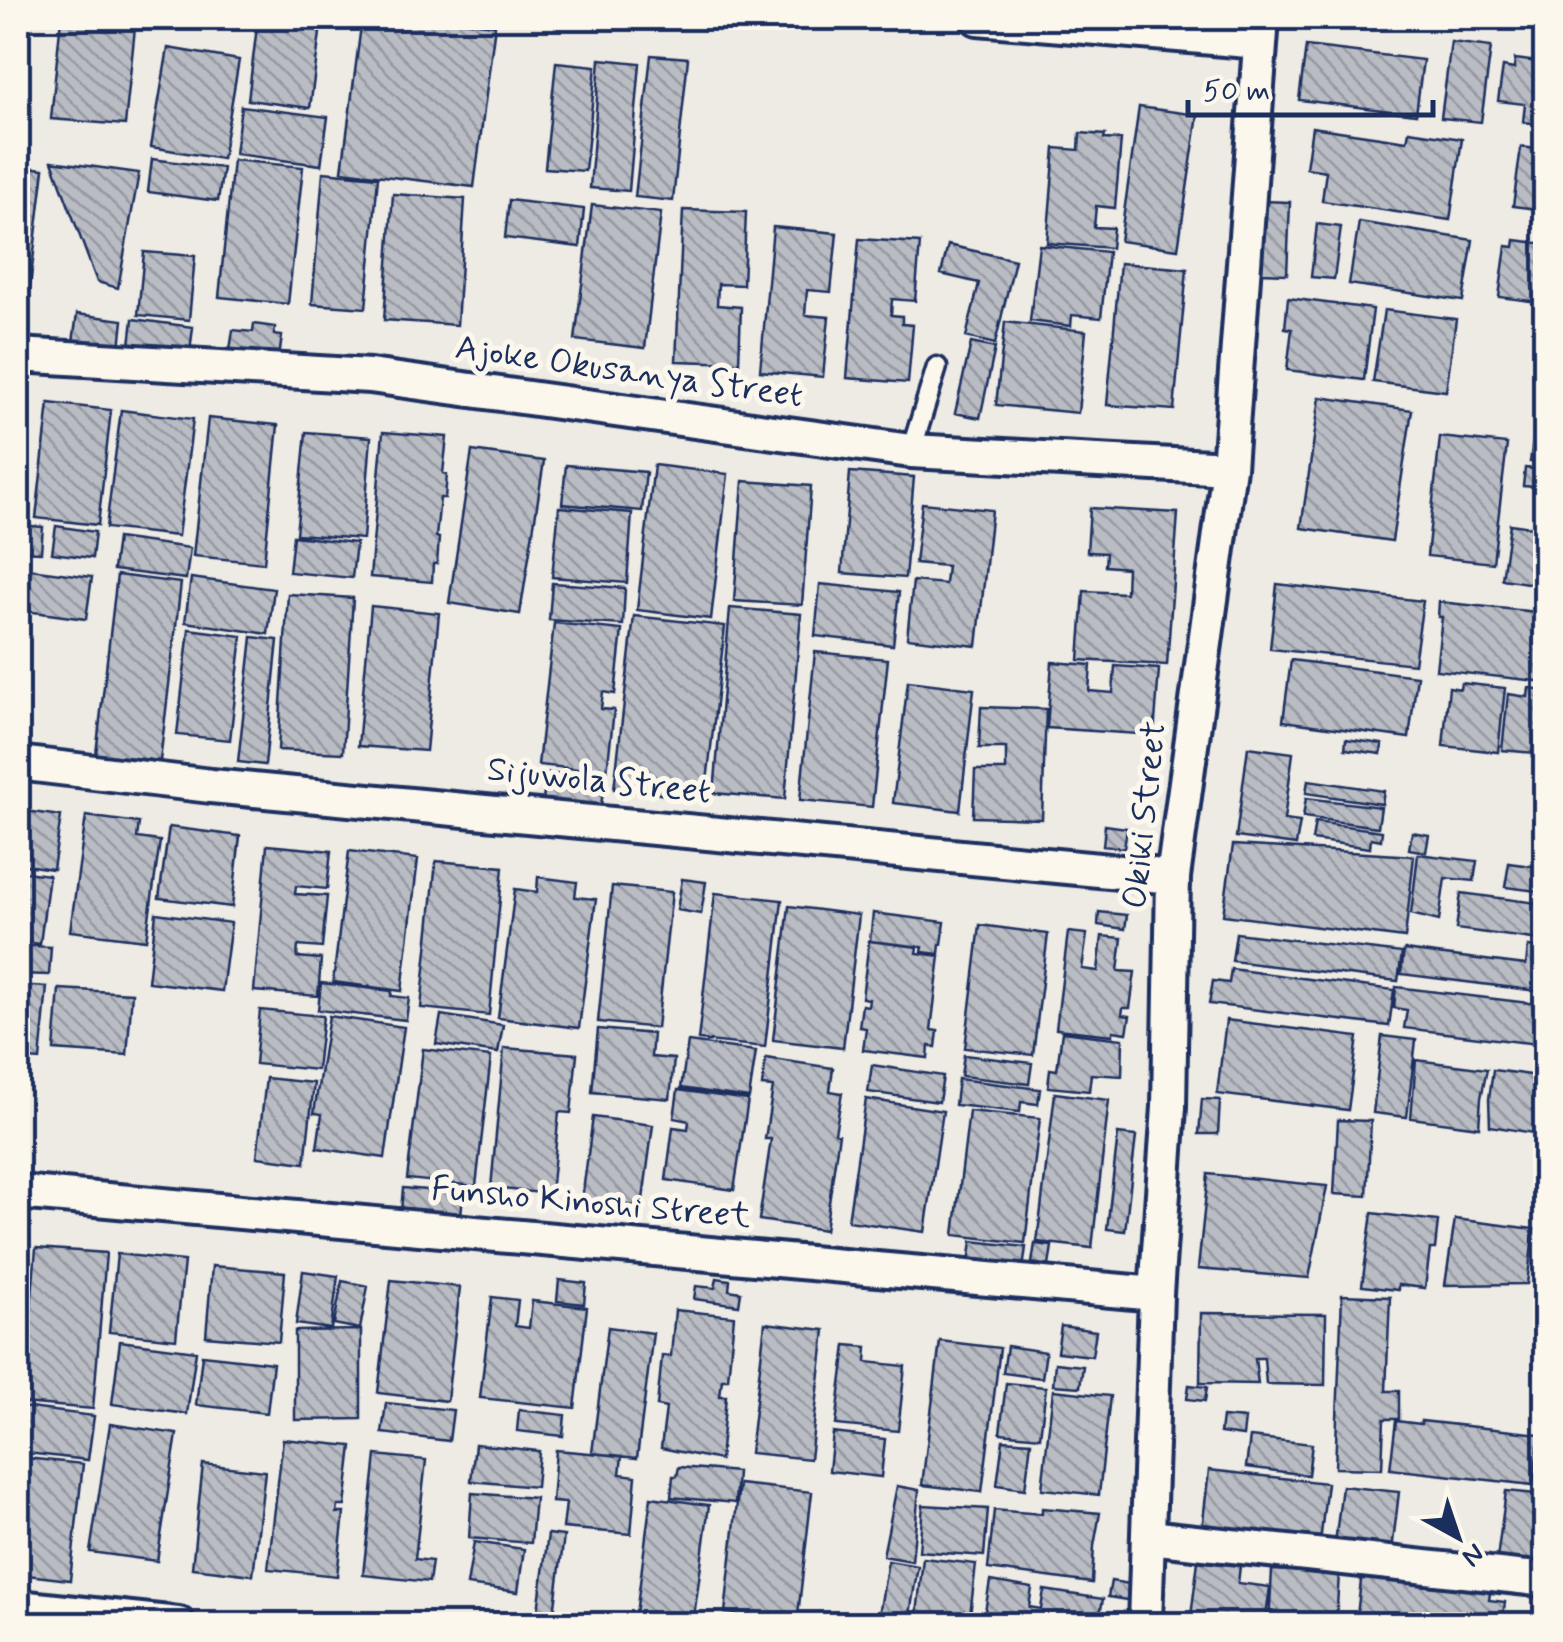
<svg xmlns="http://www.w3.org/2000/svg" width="1563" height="1642" font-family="Mynerve,sans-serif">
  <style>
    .building { fill: url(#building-back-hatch); stroke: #1b2f5e; stroke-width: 2.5 }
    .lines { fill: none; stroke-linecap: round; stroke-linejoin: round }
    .lane-casing { stroke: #1b2f5e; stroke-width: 25 }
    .street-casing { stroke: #1b2f5e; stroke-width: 40 }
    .lane { stroke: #fbf7ec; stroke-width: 18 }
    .street { stroke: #fbf7ec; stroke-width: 32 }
    .labels { text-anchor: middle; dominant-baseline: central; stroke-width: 10; stroke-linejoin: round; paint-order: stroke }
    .street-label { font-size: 35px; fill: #1b2f5e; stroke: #fbf7ec }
  </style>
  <defs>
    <pattern id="building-back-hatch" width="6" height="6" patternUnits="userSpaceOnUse" patternTransform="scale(2.5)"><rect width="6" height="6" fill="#b9bcc3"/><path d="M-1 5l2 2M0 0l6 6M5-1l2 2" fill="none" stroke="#9699a2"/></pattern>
  </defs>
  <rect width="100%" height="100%" fill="#eeebe4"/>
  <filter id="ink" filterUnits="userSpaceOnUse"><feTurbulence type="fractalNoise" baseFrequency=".01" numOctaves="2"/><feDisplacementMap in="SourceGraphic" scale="20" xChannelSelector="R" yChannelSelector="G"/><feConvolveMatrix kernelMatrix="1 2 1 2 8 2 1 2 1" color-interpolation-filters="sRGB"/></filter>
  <g filter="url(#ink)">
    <path class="building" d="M61 18H136L125 125 51 119Z
      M258 18H322L310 108 248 100Z
      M362 18H435L495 25 474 187 342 171Z
      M1451 42 1491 47 1481 122 1441 118Z
      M1306 46 1423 60 1416 114 1299 100Z
      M168 48 239 60 222 159 151 147Z
      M651 55 688 58 673 201 635 197Z
      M600 59 640 63 629 191 590 188Z
      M1515 59 1546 63V125L1523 122 1525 104 1498 101 1503 67 1514 69Z
      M556 62 596 66 585 171 545 168Z
      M241 106 328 117 321 165 235 154Z
      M1139 107 1198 115 1178 249 1120 241Z
      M1312 127 1407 141 1409 131 1462 139 1450 220 1322 201 1326 171 1306 168Z
      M1080 133 1105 135 1104 139 1121 140 1115 208 1096 206 1094 227 1113 228 1111 248 1047 243 1055 148 1079 150Z
      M1521 147 1546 150V210L1513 206Z
      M152 159 223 168 218 201 148 192Z
      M233 160 303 167 288 304 219 297Z
      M52 161 139 173 118 288 97 282Z
      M18 166 44 169 29 294 18 293Z
      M323 172 378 177 366 308 312 304Z
      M393 194 465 199 457 325 384 320Z
      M509 200 584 209 580 247 505 238Z
      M1262 201 1290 202 1287 274 1260 273Z
      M592 205 661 213 645 348 575 340Z
      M683 210 746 212 743 285 718 284 717 305 741 307 739 363 676 361Z
      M1359 222 1473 240 1463 301 1349 284Z
      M1317 224 1341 227 1334 279 1311 277Z
      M773 227 837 233 831 292 807 290 805 315 829 317 823 377 760 371Z
      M859 239 920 243 915 301 892 299 891 315 902 316V324L913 325 908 383 847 378Z
      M1515 240 1546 244V303L1499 297 1506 246 1514 247Z
      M948 245 1015 260 995 344 966 337 979 283 941 274Z
      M1039 245 1108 252 1101 318 1072 315 1071 326 1030 321Z
      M144 252 195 256 189 320 138 315Z
      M1120 263 1187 269 1174 410 1107 405Z
      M1288 298 1373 309 1364 380 1287 370 1292 329 1285 328Z
      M1384 310 1456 319 1446 391 1373 382Z
      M77 314 123 320 120 348 73 342Z
      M133 319 193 327 190 352 130 345Z
      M1005 322 1086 331 1078 413 996 405Z
      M254 324 275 327 274 335 282 336 279 357 230 350 233 330 253 332Z
      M971 343 995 348 980 418 955 413Z
      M1320 397 1412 410 1392 541 1301 528Z
      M49 403 111 410 98 525 36 518Z
      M121 410 193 419 178 536 106 528Z
      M18 414 26 415 18 478Z
      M208 418 278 425 264 563 193 556Z
      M1536 419 1546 420V464L1530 462Z
      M306 432 371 437 363 539 296 534Z
      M383 432 447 437 443 473 447 474 445 498H440L436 537 439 538 437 564H433L432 582 370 577Z
      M1440 437 1507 444 1493 563 1427 556Z
      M472 451 544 461 520 614 449 603Z
      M566 465 646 472 642 511 562 504Z
      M654 465 728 474 711 619 637 610Z
      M1525 468 1546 470V488L1523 486Z
      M850 472 914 477 905 578 842 573Z
      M743 481 811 486 802 605 734 601Z
      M922 503 992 510 977 646 907 638 913 581 945 584 947 566 915 563Z
      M559 507 632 513 627 583 552 577Z
      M1090 508 1178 513 1167 665 1079 660 1084 591 1126 593 1127 568 1105 566 1106 553 1087 552Z
      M1510 524 1546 529V586L1502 579Z
      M18 525 43 527 41 552 18 551Z
      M56 526 95 532 92 558 52 553Z
      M293 536 356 543 352 578 289 572Z
      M117 538 190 548 186 579 113 570Z
      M22 568 92 577 86 619 18 610Z
      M117 575 181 583 160 761 96 754Z
      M191 578 274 589 268 634 185 622Z
      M552 583 625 588 623 625 549 620Z
      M820 584 899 592 893 645 815 636Z
      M1277 584 1423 601 1414 664 1270 649Z
      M288 594 353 598 343 753 278 750Z
      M1439 602 1546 613V682L1436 670 1442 617H1438Z
      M371 606 439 613 426 751 358 746Z
      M730 608 801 614 785 799 714 793Z
      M634 616 725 626 705 799 614 789Z
      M554 623 622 630 615 694 603 692 601 709 614 710 607 772 538 765Z
      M189 629 242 636 230 740 177 735Z
      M252 637 278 640 265 765 238 762Z
      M815 652 888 659 872 807 800 800Z
      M1291 660 1417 676 1409 738 1283 721Z
      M1052 662 1091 665 1089 691 1113 693 1115 666 1159 669 1154 735 1047 728Z
      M908 681 974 689 960 811 893 803Z
      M1461 683 1505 688 1498 752 1443 746 1449 687 1460 689Z
      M1529 688 1546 690V754L1502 750 1508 694 1528 697Z
      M981 707 1046 709 1042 819 973 817 975 770H1006V748H979Z
      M1346 739 1382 744 1381 754 1345 749Z
      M1248 747 1293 753 1284 820 1300 822 1296 845 1236 837Z
      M546 773 604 780 601 807 543 801Z
      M1308 780 1384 791 1382 804 1306 793Z
      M1306 798 1381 807 1378 827 1303 817Z
      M18 810 61 816 53 869 18 864Z
      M86 816 139 823 137 838 160 841 146 940 70 931Z
      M1315 822 1382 831 1381 840 1371 838 1370 848 1312 840Z
      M1105 825 1127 828 1124 848 1103 846Z
      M169 827 240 836 232 907 159 898Z
      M1412 832 1429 835 1426 852 1409 849Z
      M267 845 331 851 327 889 296 886 295 894 327 896 322 948 298 946 297 957 321 959 318 996 254 991Z
      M1233 845 1414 856 1405 938 1223 915Z
      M349 851 418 859 402 991 333 982Z
      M1418 854 1477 861 1474 881 1445 878 1439 921 1411 914Z
      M436 861 503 867 489 1015 421 1008Z
      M1509 863 1546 868V892L1505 887Z
      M18 871 49 875 40 944 18 941Z
      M538 877 577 882 575 897 596 899 579 1028 498 1018 515 889 537 892Z
      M682 879 706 882 701 914 677 910Z
      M612 886 672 892 657 1028 598 1022Z
      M715 893 782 900 765 1047 698 1040Z
      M1461 893 1545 904 1541 940 1456 929Z
      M789 906 859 915 843 1048 773 1040Z
      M1099 912 1127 915 1125 929 1098 925Z
      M156 913 231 923 222 991 148 982Z
      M873 913 945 922 942 944H940L939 954 922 952 923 947 870 941Z
      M980 925 1048 934 1033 1055 965 1048Z
      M1068 932 1087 934 1082 969 1098 971 1102 936 1122 938 1118 971 1135 972 1130 1008H1123L1122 1015 1130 1016 1127 1033 1113 1031V1035L1056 1029Z
      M1236 933 1402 953 1398 981 1232 961Z
      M869 941 918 947 917 953 940 956 931 1030 938 1031 936 1047 929 1046 928 1058 863 1050 866 1028 859 1027 862 1005 868 1006 869 999 862 998Z
      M18 945 51 947 49 975 18 974Z
      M1528 947 1546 949V992L1401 974 1404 950 1526 965Z
      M1231 969 1394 990 1389 1026 1209 1004 1213 981 1229 983Z
      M321 983 392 991 391 996 409 998 406 1020 318 1010Z
      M18 985 47 987 40 1060 18 1058Z
      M1396 987 1546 1005V1045L1404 1028 1407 1010 1394 1008Z
      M59 989 132 993 127 1055 54 1050Z
      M260 1010 323 1016 317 1070 255 1064Z
      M441 1015 503 1025 498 1053 436 1044Z
      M329 1016 404 1027 385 1158 317 1148 322 1114 314 1113Z
      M1226 1020 1358 1037 1348 1110 1217 1094Z
      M598 1029 653 1034 651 1057 674 1059 670 1099 592 1092Z
      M1062 1032 1123 1039 1122 1076 1091 1074 1089 1091 1048 1087 1050 1069 1057 1070Z
      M1382 1036 1416 1040 1407 1117 1373 1113Z
      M688 1042 756 1051 749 1098 681 1088Z
      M504 1048 577 1054 571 1113 559 1112 551 1194 491 1188Z
      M423 1049 491 1057 476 1186 407 1179Z
      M964 1055 1032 1063 1029 1084 961 1076Z
      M766 1058 833 1068 830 1091 842 1093 835 1133 839 1134 825 1230 759 1220 771 1139H765L773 1087 762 1086Z
      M1416 1060 1487 1069 1481 1098 1479 1127 1411 1118Z
      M872 1065 943 1076 939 1102 868 1092Z
      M1493 1070 1546 1077V1135L1490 1126 1489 1099Z
      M266 1078 314 1083 305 1163 257 1157Z
      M958 1079 1040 1089 1038 1104 1021 1102 1020 1112 955 1105Z
      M678 1090 748 1100 734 1190 666 1180 673 1127 688 1129 689 1121 674 1118Z
      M1055 1093 1109 1100 1092 1248 1037 1242Z
      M866 1099 943 1111 925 1232 848 1221Z
      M1202 1099 1220 1100 1218 1134H1199Z
      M969 1111 1040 1118 1025 1243 954 1235Z
      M593 1117 653 1125 642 1207 582 1199Z
      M1338 1120 1371 1121 1367 1196 1334 1194Z
      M1118 1134 1136 1136 1125 1231 1107 1229Z
      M1208 1174 1327 1186 1309 1278 1198 1269Z
      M403 1188 463 1193 461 1216 401 1211Z
      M1372 1213 1438 1221 1435 1249H1430L1425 1288 1398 1285V1290L1362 1286Z
      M1455 1219 1534 1229 1527 1284 1445 1285Z
      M972 1241 1026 1247 1023 1269 969 1263Z
      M1035 1244 1052 1246 1049 1266 1032 1263Z
      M36 1248 106 1253 93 1409 23 1403Z
      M117 1254 184 1261 176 1339 109 1332Z
      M212 1266 285 1272 279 1342 206 1336Z
      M303 1271 338 1276 331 1329 296 1324Z
      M717 1278 730 1280 729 1290 741 1292 739 1305 694 1299 696 1286 715 1288Z
      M391 1280 460 1287 447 1401 378 1393Z
      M559 1280 586 1283 584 1304 557 1301Z
      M342 1281 368 1286 360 1329 334 1324Z
      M1342 1295 1390 1297 1386 1391H1399V1419H1384L1382 1469 1335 1468Z
      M492 1297 518 1300 515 1326 529 1328 532 1301 587 1307 575 1408 480 1398Z
      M675 1310 734 1316 728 1379H722L720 1396H726L720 1460 661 1448 666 1408 657 1406 662 1356H671Z
      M1201 1313 1326 1314 1325 1385 1266 1384 1264 1358H1255L1258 1384 1200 1383Z
      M765 1323 825 1330 810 1459 750 1453Z
      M1061 1326 1096 1331 1092 1356 1057 1352Z
      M608 1327 653 1333 637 1458 592 1453Z
      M361 1330V1419L295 1420V1331Z
      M120 1341 196 1351 187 1414 112 1404Z
      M940 1341 1000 1348 982 1492 922 1485Z
      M846 1345 867 1347 866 1362 905 1366 898 1431 836 1425Z
      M1007 1346 1046 1352 1042 1378 1003 1373Z
      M202 1355 273 1363 267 1413 196 1405Z
      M1055 1363 1083 1366 1080 1387 1053 1385Z
      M1006 1383 1046 1387 1040 1437 1000 1433Z
      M1189 1385 1207 1387 1205 1401 1187 1399Z
      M1053 1390 1110 1396 1099 1495 1042 1489Z
      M386 1403 453 1410 449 1441 382 1433Z
      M22 1407 94 1416 88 1460 18 1452Z
      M519 1410 565 1415 563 1436 517 1431Z
      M1222 1417 1245 1419 1243 1436 1220 1433Z
      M1396 1421 1421 1424V1421L1540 1434 1533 1485 1390 1469Z
      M110 1424 177 1434 157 1561 90 1552Z
      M833 1433 885 1439 881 1477 829 1471Z
      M1544 1434H1546V1487L1537 1486Z
      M1250 1437 1312 1444 1308 1475 1246 1467Z
      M283 1439 352 1446 345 1506H338L337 1513H344L337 1576 268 1569Z
      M1003 1440 1031 1442 1025 1489 997 1485Z
      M475 1444 539 1451 536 1487 471 1481Z
      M556 1450 622 1456 620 1474 636 1476 631 1534 563 1528 566 1503 552 1502Z
      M376 1455 426 1460 415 1559 432 1561 429 1582 363 1575Z
      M26 1458 83 1464 70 1580 18 1574V1537Z
      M203 1464 265 1471 253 1575 192 1568Z
      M679 1467 737 1472 735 1503 671 1497 673 1476H677Z
      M1209 1470 1327 1483 1320 1543 1202 1529Z
      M739 1484 812 1492 797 1624H734L735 1614 725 1613Z
      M897 1486 919 1490 912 1561 883 1556Z
      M1342 1486 1399 1492 1392 1551 1335 1544Z
      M1506 1491 1546 1495V1565L1497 1559Z
      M472 1493 535 1498 531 1543 469 1538Z
      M651 1497 709 1505 693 1624 635 1622Z
      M923 1505 988 1509 984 1556 919 1551Z
      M1042 1508 1100 1513 1094 1546 1092 1583 988 1569 994 1510 1042 1514Z
      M548 1534 564 1536 553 1621 537 1619Z
      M474 1542 524 1549 518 1592 467 1585Z
      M923 1558 976 1564 969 1624H916Z
      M888 1561 918 1566 909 1620 879 1615Z
      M1198 1561 1240 1566 1238 1583 1270 1587 1265 1624H1190Z
      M1272 1570 1339 1573 1336 1624H1269Z
      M1362 1572 1491 1587 1489 1600 1505 1602 1502 1624H1435L1357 1616Z
      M990 1581 1032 1588 1029 1607 1041 1609 1044 1590 1103 1599 1098 1624H983Z
      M1111 1581 1136 1585 1133 1601 1108 1597Z
      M844 1614 902 1624H841Z"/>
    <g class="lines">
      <g class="lane-casing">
        <path id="lane" d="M911 451 937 367"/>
      </g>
      <g class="street-casing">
        <path id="street" d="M978 18 1260 42
          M18 355 370 376 911 451 1229 468
          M18 763 211 786 1173 877
          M18 1192 1156 1294
          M1149 1537 1546 1580
          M18 1607 178 1624
          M1145 1624 1156 1294 1169 1107 1173 877 1229 468 1262 18"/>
      </g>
      <use href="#lane" class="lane"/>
      <use href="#street" class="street"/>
    </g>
  </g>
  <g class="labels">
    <g class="street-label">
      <text transform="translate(629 372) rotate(8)">Ajoke Okusanya Street</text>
      <text transform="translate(599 781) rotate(6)">Sijuwola Street</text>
      <text transform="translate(1145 815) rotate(-84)">Okiki Street</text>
      <text transform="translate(591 1203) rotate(5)">Funsho Kinoshi Street</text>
    </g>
  </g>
  <rect width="1563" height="1642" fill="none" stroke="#fbf7ec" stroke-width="60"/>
  <rect x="30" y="30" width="1503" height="1582" fill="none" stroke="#1b2f5e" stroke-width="4" filter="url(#ink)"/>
  <g transform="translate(1458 1537) rotate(140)" stroke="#fbf7ec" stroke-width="8" paint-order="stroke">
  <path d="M0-8L18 38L0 25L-18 38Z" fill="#1b2f5e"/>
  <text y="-15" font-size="28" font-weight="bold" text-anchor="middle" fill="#1b2f5e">N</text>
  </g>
  <path d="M1188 100v15h245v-15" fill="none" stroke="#1b2f5e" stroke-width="5"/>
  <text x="1203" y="100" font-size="30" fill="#1b2f5e" stroke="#fbf7ec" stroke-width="8" paint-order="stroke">50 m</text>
</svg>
